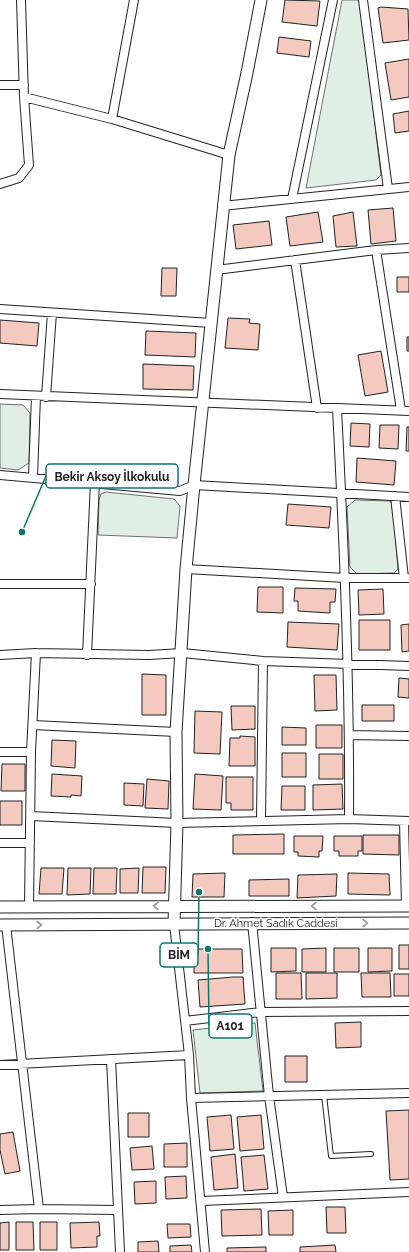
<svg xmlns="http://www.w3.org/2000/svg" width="409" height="1252" font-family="Raleway,sans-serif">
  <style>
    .green { fill: #e0efe3; stroke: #6f6f6f }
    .building { fill: #f3c9c0; stroke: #222 }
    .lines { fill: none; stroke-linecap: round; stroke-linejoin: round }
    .lane-casing { stroke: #222; stroke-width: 6 }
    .street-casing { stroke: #222; stroke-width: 10 }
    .secondary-casing { stroke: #222; stroke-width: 13 }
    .lane { stroke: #fff; stroke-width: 4 }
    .street { stroke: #fff; stroke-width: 8 }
    .secondary { stroke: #fff; stroke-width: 11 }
    .oneway { stroke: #9c9c9c }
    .labels { text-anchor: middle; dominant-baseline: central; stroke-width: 3; stroke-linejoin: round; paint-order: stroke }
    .street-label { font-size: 11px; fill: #222; stroke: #fff }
    .leader { fill: none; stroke: #0f766e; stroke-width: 1.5 }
    .callout-dot { fill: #0f766e; stroke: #fff; stroke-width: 1.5 }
    .callout { fill: #fff; stroke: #0f766e; stroke-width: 1.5 }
    .callout-label { font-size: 12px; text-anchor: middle; font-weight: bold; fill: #222 }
  </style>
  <rect width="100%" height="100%" fill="#fff"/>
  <path class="green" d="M342 0H360L381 175 376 180 306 188Z
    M0 404 23 405 30 413 29 463 18 470 0 468Z
    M106 492 174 499 180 506 177 538 98 535 99 500 101 494Z
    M355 500 390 501 393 506 398 569 394 573 357 574 350 567 347 507Z
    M255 1023 263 1091 200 1093 193 1030Z"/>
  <path class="building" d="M285 0 320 1 317 26 282 22Z
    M381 7 408 9 409 40 383 43 378 8Z
    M279 37 311 41 309 57 277 53Z
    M409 59V97L391 100 385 63Z
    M409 111V131L395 133 393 114Z
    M393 208 396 241 371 244 368 210Z
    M318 212 323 242 290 246 286 217Z
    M353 212 357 246 336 247 333 216Z
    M269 221 272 245 236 249 233 225Z
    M162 268H177L176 296H161Z
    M397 277H409V292H397Z
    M228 318 250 319 249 323 260 324 258 350 225 348Z
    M0 320 39 323 37 346 0 343Z
    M146 331 196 333 195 357 145 355Z
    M407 337H409V351H407Z
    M381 351 388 392 365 396 358 355Z
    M143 364 194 366 193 390 143 389Z
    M351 423 370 424 369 447 350 446Z
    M380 425H399L398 449 379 448Z
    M407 427H409V451H406Z
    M357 458 396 461 394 485 356 482Z
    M288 504 331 507 329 528 286 525Z
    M258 587H283V613L257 612Z
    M295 588 336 589 335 602H330V613L298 611V601H294Z
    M383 589 384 614 359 615 358 590Z
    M359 620H390V650H359Z
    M288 622 339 624 337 650 287 647Z
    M409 624V651L402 652 401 625Z
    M142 674 166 675V715H142Z
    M314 675H336L337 710 315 711Z
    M399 678 409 679V698L398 697Z
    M362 705H394V721H362Z
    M231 706H255V729L232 730Z
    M195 711 222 712 220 754 194 753Z
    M316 725H342V748H316Z
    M282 727 306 728V745H282Z
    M240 736 255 737V766H229L230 738H240Z
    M52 740 76 741 75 768 51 766Z
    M282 753H306V777H282Z
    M319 754H343V779H319Z
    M2 764H25V791H1Z
    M52 774 82 776 81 796 71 795V797L51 796Z
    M195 774 223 776 221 810 193 809Z
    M226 777H253V810H231V803H226Z
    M147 779 169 781 168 809 145 808Z
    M124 783 144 784 143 806 124 805Z
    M342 784 343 809 313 810V785Z
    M282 786H305V810H281Z
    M0 801H22V825H0Z
    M284 834V854H233V835Z
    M363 835H399V855L363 854Z
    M294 836H323L322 851H319V857L298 856V852H294Z
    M334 836H362V851H358V856H339V851H334Z
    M143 867H166L165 893H142Z
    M41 868H64L62 894H39Z
    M68 868H91L90 894 67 895Z
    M94 868H117L116 894H93Z
    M139 868 138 893H120V869Z
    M225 873 224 897H192L193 874Z
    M348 873 389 874 390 895 348 894Z
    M337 874 336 896 297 898 298 875Z
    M289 879V896H249V880Z
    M399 945H409V969H399Z
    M271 948H296V971L271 972Z
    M326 948V972H302V949Z
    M334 948H359V972H334Z
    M368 948H392V971L368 972Z
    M194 949H242L243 973H194Z
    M276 973H301L302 999H276Z
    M306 973H337V998L306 999Z
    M361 973H390L391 997H362Z
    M394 974H409V996H394Z
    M233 977H243L245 1004 200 1007 198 980Z
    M361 1022V1047L336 1048 335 1023Z
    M285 1056H307V1082H285Z
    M409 1110V1179L390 1180 386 1111Z
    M128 1113H149V1137H128Z
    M231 1115 234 1149 210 1151 207 1117Z
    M261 1115 264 1149 240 1151 237 1117Z
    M13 1132 20 1171 5 1174 0 1150V1134Z
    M187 1143V1167H164V1144Z
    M152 1146 154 1169 132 1170 130 1148Z
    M235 1154 238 1188 214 1190 211 1157Z
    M264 1155 268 1189 244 1191 241 1157Z
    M186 1176 187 1198 166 1199 165 1177Z
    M156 1181V1203L135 1204 134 1182Z
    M326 1207H345L346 1233H327Z
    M261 1209 262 1235 222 1236 221 1210Z
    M293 1210V1235H269L268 1211Z
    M9 1222V1250H0V1223Z
    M16 1222H33L34 1250H16Z
    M40 1222H57V1250H40Z
    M99 1222 100 1236H97V1247L71 1248 70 1223Z
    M167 1224H190L191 1237 168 1238Z
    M158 1241 159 1252H138V1242Z
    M191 1245 192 1252H170V1246Z
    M335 1245 336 1252H300V1247Z
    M266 1247V1252H227V1248Z"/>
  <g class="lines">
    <g class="lane-casing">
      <path id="lane" d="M324 1095 331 1156 371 1154"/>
    </g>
    <g class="street-casing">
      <path id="street" d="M363 0 388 189
        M0 85H24
        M24 97 112 119 229 155
        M112 119 134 0
        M0 184 19 178 29 165 24 97 21 0
        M292 199 333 0
        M222 206 409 187
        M376 250 401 410
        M295 260 317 408
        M216 270 376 250 409 248
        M0 309 211 323
        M0 394 409 411
        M46 397 52 313
        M337 409C344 546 350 683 349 819
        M0 475 180 491 194 485 409 497
        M33 477 36 396
        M395 496 404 578
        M186 569 345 578H409
        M0 584H91
        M0 655 36 653 149 655 182 653 263 661 409 666
        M87 655 95 482
        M33 725 176 732
        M349 735 409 736
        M0 752H31
        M31 816 177 823 349 819 409 821
        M261 820 263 661
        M404 821 406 906
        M0 843H30
        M29 906 31 752 36 653
        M252 922 269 1096 283 1197
        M174 924 189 1055 191 1098 205 1252
        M6 925 39 1209
        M185 1021 260 1012 409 1011
        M111 1059 120 1252
        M0 1065 189 1055
        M191 1098 409 1093
        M202 1201 409 1192
        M0 1210 39 1209 118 1210"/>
    </g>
    <g class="secondary-casing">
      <path id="secondary" d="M0 907 409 906
        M174 924 177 823 176 732 186 569 194 485 229 155 247 73 261 0
        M0 925 409 923"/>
    </g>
    <use href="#lane" class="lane"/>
    <use href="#street" class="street"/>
    <use href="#secondary" class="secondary"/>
  </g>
  <defs><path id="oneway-chevron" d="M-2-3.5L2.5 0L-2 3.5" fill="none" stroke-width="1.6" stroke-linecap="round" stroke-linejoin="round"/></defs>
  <g class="oneway">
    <use href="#oneway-chevron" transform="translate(156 906) rotate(180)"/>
    <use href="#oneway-chevron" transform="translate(314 906) rotate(-180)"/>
    <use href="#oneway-chevron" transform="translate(365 923)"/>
    <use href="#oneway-chevron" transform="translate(39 925)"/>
  </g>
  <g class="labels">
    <g class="street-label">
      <text x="276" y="923">Dr. Ahmet Sadık Caddesi</text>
    </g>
  </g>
  <path class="leader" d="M22 532L46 476M199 892L198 955M208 949L209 1026"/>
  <g class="callout-dot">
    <circle cx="22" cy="532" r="4"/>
    <circle cx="199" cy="892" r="4"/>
    <circle cx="208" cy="949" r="4"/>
  </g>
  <g class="callout">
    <rect x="46" y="464" width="132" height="24" rx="4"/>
    <rect x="160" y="943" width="38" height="24" rx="4"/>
    <rect x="209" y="1014" width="43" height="24" rx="4"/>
  </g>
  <g class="callout-label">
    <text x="112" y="481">Bekir Aksoy İlkokulu</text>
    <text x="179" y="959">BİM</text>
    <text x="230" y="1030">A101</text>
  </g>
</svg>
